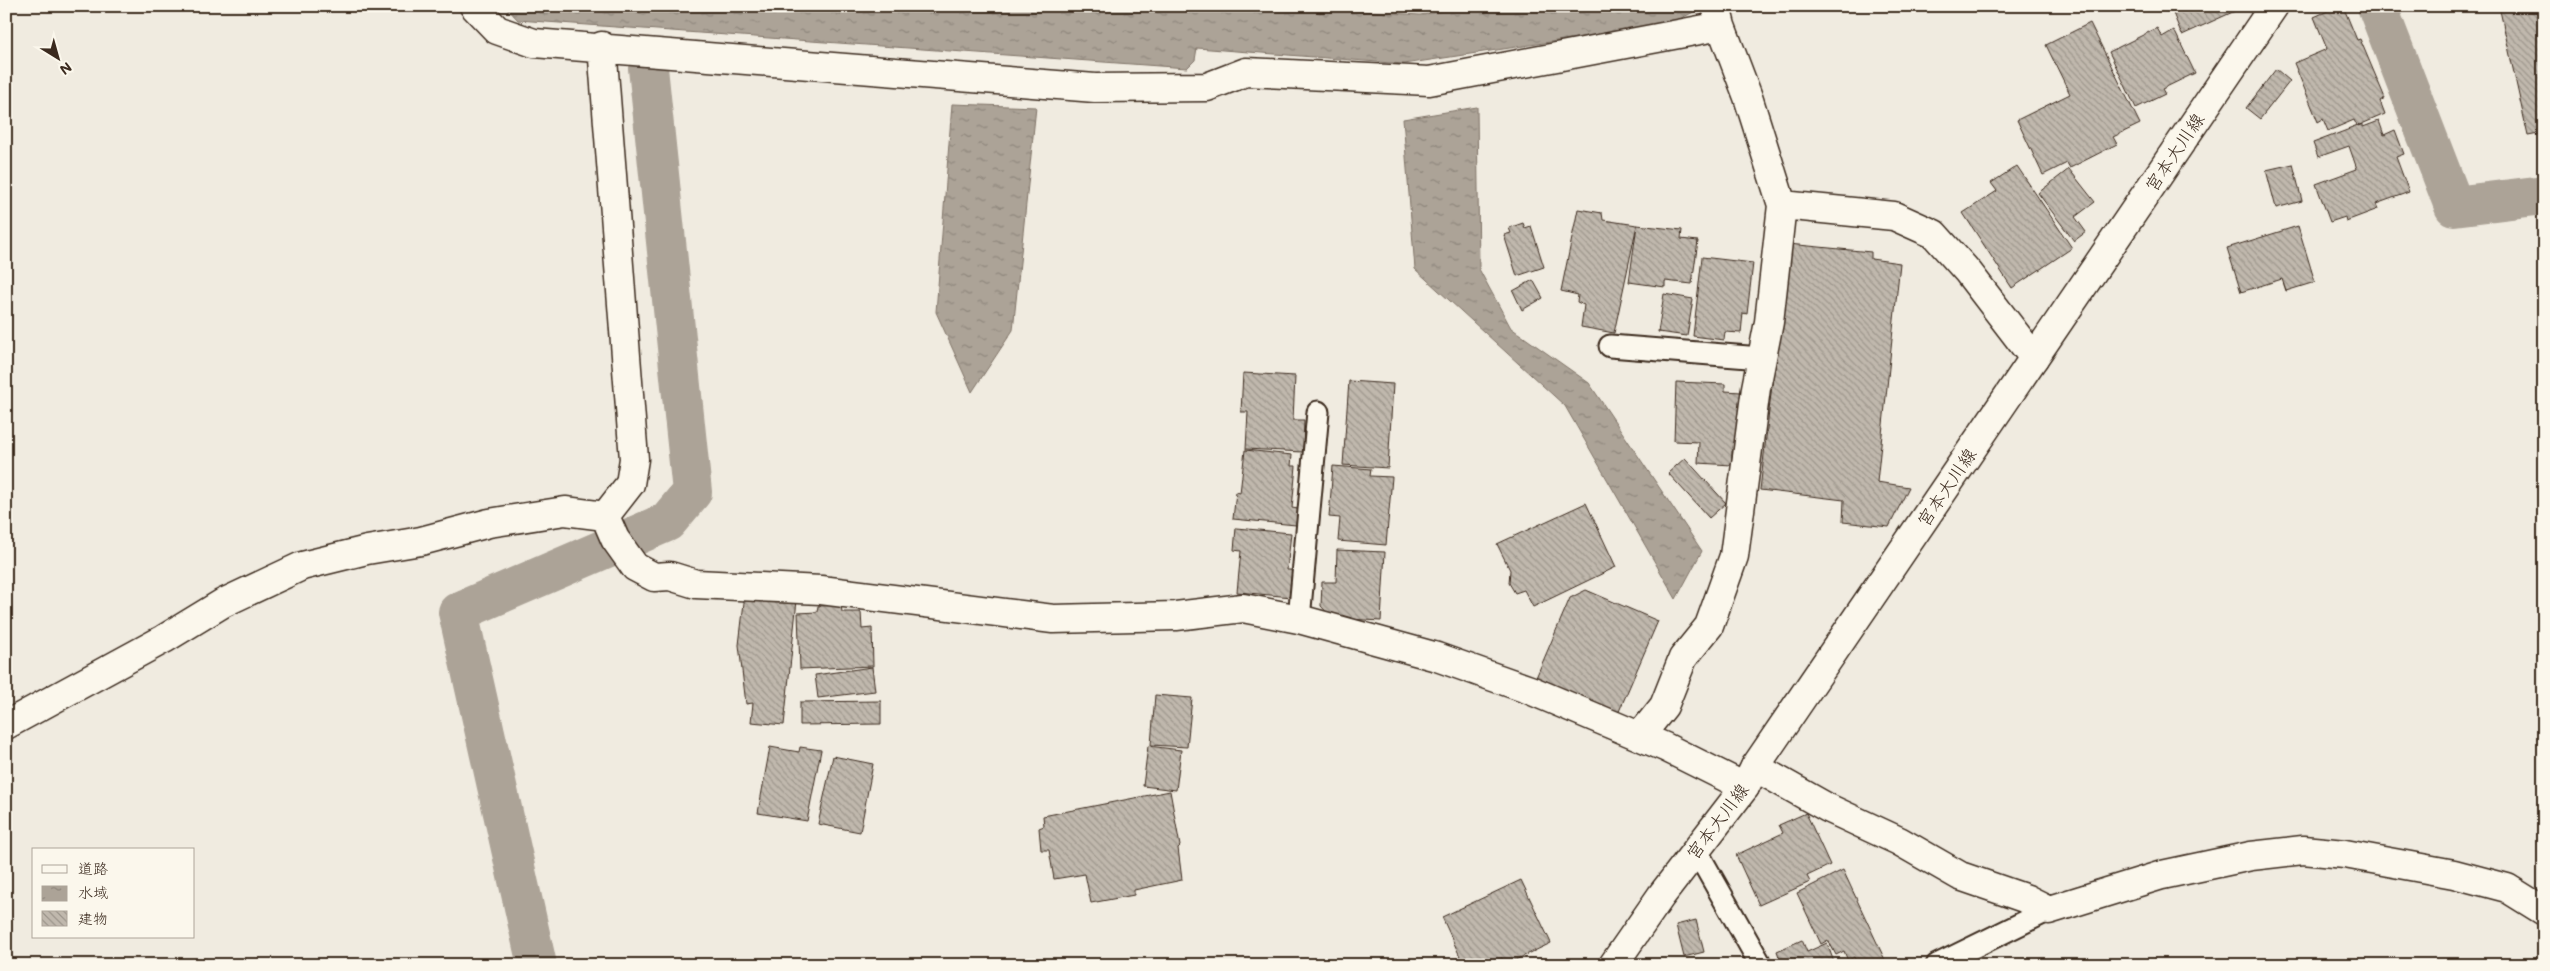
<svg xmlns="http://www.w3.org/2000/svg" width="2550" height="971" font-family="Mali,'Klee One',sans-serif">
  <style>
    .water { fill: url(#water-ripples); stroke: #7f7367 }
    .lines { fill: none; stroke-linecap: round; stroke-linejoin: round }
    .canal { stroke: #aca397; stroke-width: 40 }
    .building { fill: url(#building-back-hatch); stroke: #3b2a1e }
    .service-casing { stroke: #3b2a1e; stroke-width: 25 }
    .minor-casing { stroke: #3b2a1e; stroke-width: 31 }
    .secondary-casing { stroke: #3b2a1e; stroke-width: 31 }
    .service { stroke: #fbf7ec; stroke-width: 21 }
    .minor { stroke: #fbf7ec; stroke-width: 28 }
    .secondary { stroke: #fbf7ec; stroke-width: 28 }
    .labels { text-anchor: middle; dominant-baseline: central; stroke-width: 4; stroke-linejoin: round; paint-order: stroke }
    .street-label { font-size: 18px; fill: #3b2a1e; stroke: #fbf7ec }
  </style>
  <defs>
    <pattern id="water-ripples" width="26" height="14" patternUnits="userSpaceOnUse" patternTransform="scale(1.25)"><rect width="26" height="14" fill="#aca397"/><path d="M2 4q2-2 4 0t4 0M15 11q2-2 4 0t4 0" fill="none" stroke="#8d857b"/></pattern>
    <pattern id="building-back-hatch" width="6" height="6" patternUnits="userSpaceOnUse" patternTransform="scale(1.25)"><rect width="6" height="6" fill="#c0b8ad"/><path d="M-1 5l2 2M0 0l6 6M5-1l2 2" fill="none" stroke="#9d968c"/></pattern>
  </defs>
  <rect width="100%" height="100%" fill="#f0ebe0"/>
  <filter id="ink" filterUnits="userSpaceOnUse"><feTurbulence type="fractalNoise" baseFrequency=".02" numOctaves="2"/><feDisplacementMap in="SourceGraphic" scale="10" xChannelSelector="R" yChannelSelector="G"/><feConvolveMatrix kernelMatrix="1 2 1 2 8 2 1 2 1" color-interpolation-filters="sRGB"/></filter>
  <g filter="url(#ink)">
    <path class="water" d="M505 6H1289L1420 15 1473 6 1702 8 1669 24 1404 64 1197 48 1195 60 1187 68 518 20Z
      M952 104 1036 107 1013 330 972 392 936 312Z
      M1477 107 1479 269 1511 328 1589 383 1702 551 1676 599 1565 406 1415 269 1403 119Z"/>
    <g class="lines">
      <path class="canal" d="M2377 6 2454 206 2544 195
        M537 965 458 612 667 522 692 492 648 68"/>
    </g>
    <path class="building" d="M2170 6H2233L2235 11 2182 35Z
      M2339 6H2343L2357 40 2360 39 2385 98 2380 101 2385 114 2357 126 2354 120 2328 131 2323 119 2318 122 2294 63 2327 49 2314 17Z
      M2499 6H2544V133L2528 136Z
      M2090 23 2140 124 2113 137 2117 144 2070 168 2067 163 2043 175 2017 120 2070 94 2046 45Z
      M2157 28 2162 37 2174 30 2195 73 2162 89 2165 94 2136 108 2109 52Z
      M2276 69 2290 81 2260 119 2246 108Z
      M2379 121 2384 135 2395 130 2404 154 2396 157 2409 192 2376 204 2378 209 2346 221 2345 217 2330 222 2316 184 2357 169 2349 146 2318 157 2313 143 2363 124V127Z
      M2293 164 2302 201 2276 208 2266 170Z
      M2017 166 2072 248 2012 288 1963 213 1997 191 1991 183Z
      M2069 169 2095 202 2075 217 2086 232 2074 241 2038 193Z
      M1578 209 1602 213 1603 220 1637 225 1614 333 1581 327 1584 305 1577 302 1578 295 1561 291Z
      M1523 223 1525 228 1531 226 1544 267 1517 276 1504 235 1511 233 1509 228Z
      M1637 225 1682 230 1681 239 1698 241 1692 284 1665 281V287L1629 282Z
      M2298 226 2315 282 2286 291 2282 279 2241 292 2227 248Z
      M1788 244 1871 252V259L1900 263 1877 482 1909 487 1889 527 1843 522 1844 500 1760 490Z
      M1702 257 1753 263 1747 314 1743 313 1741 333 1725 332 1724 340 1693 336Z
      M1533 280 1543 298 1522 310 1513 291Z
      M1664 294 1693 299 1687 336 1658 332Z
      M1243 373 1295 376 1293 420H1304L1303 452 1246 449 1248 412H1241Z
      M1349 381 1393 384 1388 468 1343 465Z
      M1676 382 1725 384V391L1741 392 1739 451H1732V465L1698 463 1699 442 1674 441Z
      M1245 450 1292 455 1291 466H1296L1292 508 1298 509 1296 525 1233 519 1236 492 1240 493Z
      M1685 458 1726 503 1709 518 1668 473Z
      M1333 466 1371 469 1370 476 1392 477 1386 545 1338 541 1340 518 1329 517Z
      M1586 503 1616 567 1533 607 1524 590 1515 593 1509 583 1510 570 1497 544Z
      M1236 528 1291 533 1287 570H1294L1292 597 1237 592 1241 551 1234 550Z
      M1337 550 1385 552 1381 621 1332 618 1321 606 1322 582H1336Z
      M1586 590 1658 621 1617 716 1535 680 1570 598Z
      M745 594 797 600 784 725 751 722 753 703 746 704 739 645Z
      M841 605 842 612H861L862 629 872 628 873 666 800 669 798 613 817 612 818 606Z
      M872 667 875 691 818 698 815 675Z
      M1155 695 1192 698 1187 747 1151 745Z
      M881 701V724L800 725V702Z
      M1148 746 1181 750 1176 790 1143 786Z
      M770 747 799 752 800 747 821 750 807 821 758 813Z
      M833 756 873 764 860 832 818 824Z
      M1170 791 1180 846 1178 848 1182 880 1134 890V895L1091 903 1085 874 1054 879 1049 850H1041L1039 828 1044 826 1043 816Z
      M1806 813 1830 865 1807 876 1810 882 1759 905 1736 855 1783 833 1779 825Z
      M1843 870 1885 960 1875 965H1858L1854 957 1848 961 1844 951 1836 955 1828 940 1821 944 1797 893Z
      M1521 880 1551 943 1505 965 1502 958 1487 965H1464L1442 917Z
      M1696 920 1704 952 1684 957 1676 925Z
      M1802 940 1807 952 1827 943 1835 965H1782L1777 951Z"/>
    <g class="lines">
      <g class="service-casing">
        <path id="service" d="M1610 346 1761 358
          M1299 619 1318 412
          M1696 850 1761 965
          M1937 965 2049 910"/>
      </g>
      <g class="minor-casing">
        <path id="minor" d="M474 6 497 30 534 43 1095 88 1207 87 1246 72 1429 81 1721 26
          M602 46 634 459 630 484 605 516
          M1782 205 1894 216 1934 234 1968 272 2034 358
          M6 725 164 639 223 603 302 566 367 550 421 541 489 523 565 511 605 516 615 539 635 567 654 577 670 576 696 584 821 590 1053 619 1176 616 1243 608 1299 619 1437 657 1530 690 1665 747 1745 787
          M1640 736 1664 706 1683 658 1709 626 1734 556 1756 388 1769 322 1782 205 1748 97 1721 26 1716 6
          M1755 767 1828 808 1899 841 1960 876 2027 899 2049 910 2162 875 2251 856 2303 850 2345 854 2454 874 2507 888 2544 911"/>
      </g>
      <g class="secondary-casing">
        <path id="secondary" d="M1613 965 1661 896 1745 787 1755 767 2274 6"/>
      </g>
      <use href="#service" class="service"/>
      <use href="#minor" class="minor"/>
      <use href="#secondary" class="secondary"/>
    </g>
  </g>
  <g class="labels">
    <g class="street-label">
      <text transform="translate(2174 152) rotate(-56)">宮本大川線</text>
      <text transform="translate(1946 487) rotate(-56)">宮本大川線</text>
      <text transform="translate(1717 821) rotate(-53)">宮本大川線</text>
    </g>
  </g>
  <rect width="2550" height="971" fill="none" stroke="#fbf7ec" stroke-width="25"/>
  <rect x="12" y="12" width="2525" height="946" fill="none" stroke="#3b2a1e" stroke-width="2" filter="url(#ink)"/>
  <rect x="32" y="848" width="162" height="90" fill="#fbf7ec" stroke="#aea59a"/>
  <rect x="42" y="865" width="25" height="8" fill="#fbf7ec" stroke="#aea59a"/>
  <text x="78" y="874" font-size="15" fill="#3b2a1e">道路</text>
  <rect x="42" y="886" width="25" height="15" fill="url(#water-ripples)" stroke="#aea59a"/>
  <text x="78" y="898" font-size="15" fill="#3b2a1e">水域</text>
  <rect x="42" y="911" width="25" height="15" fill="url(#building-back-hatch)" stroke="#aea59a"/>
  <text x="78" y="924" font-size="15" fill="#3b2a1e">建物</text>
  <g transform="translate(58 58) rotate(143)" stroke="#fbf7ec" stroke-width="4" paint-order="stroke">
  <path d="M0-4L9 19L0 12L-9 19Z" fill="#3b2a1e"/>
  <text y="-8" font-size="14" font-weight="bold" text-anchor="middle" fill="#3b2a1e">N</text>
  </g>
</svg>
